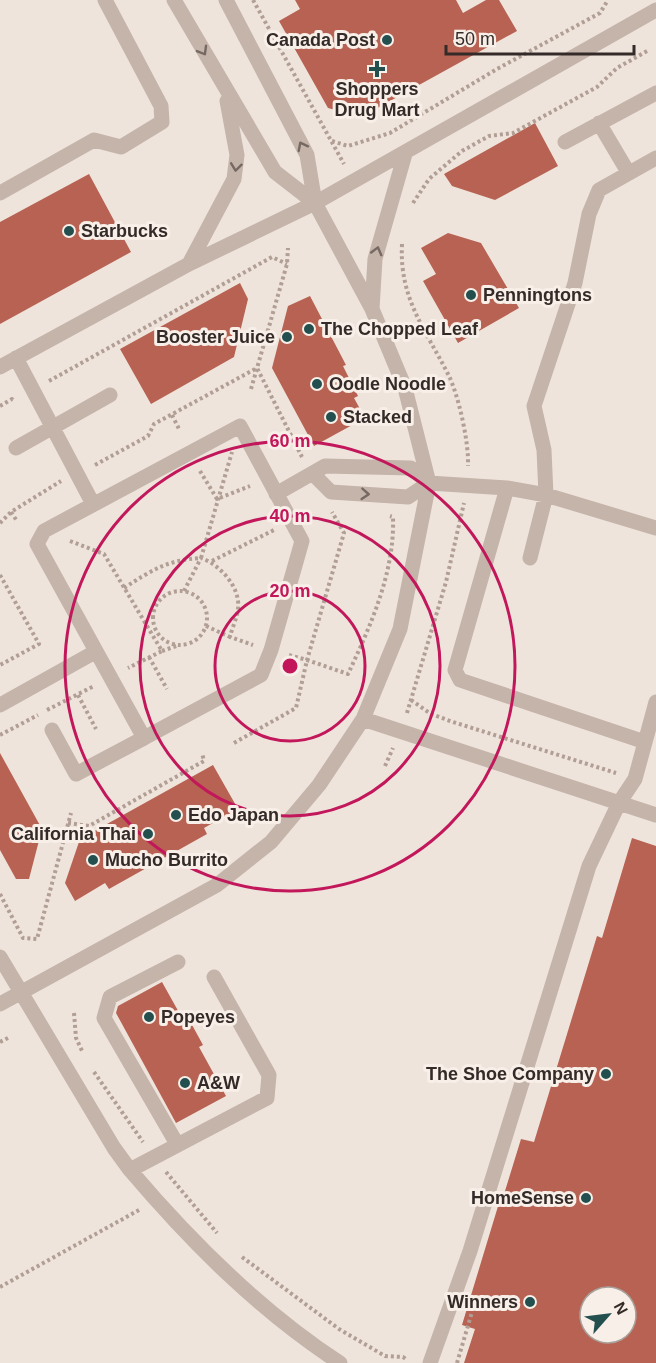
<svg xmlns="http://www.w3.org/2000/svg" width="656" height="1363" font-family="Arial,sans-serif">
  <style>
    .building { fill: #b76252; fill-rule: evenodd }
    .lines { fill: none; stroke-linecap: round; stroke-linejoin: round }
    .path { stroke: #b19e94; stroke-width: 4; stroke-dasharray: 3 3; stroke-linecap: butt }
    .service { stroke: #c5b4aa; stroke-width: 15 }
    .oneway { stroke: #756962 }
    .ring { fill: none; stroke: #c2185b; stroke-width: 3 }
    .poi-dot { fill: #23504f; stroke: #f7efe8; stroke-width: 2 }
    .labels { text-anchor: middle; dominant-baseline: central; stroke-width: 6; stroke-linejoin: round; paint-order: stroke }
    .poi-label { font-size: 18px; font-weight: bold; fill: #342b28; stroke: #f7efe8; text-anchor: start }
    .centre { fill: #c2185b; stroke: #f7efe8; stroke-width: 3 }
    .ring-label { font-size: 18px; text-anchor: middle; font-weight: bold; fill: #c2185b; stroke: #f7efe8; stroke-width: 6; stroke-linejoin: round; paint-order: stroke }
  </style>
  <rect width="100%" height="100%" fill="#efe4dc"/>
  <path class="building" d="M295 0H456L463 13 486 0H499L517 31 361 117 328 108 279 21 300 9Z
    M535 123 558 166 495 200 452 186 444 174Z
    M89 174 131 252 0 324V222Z
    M448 233 481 243 519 308 458 343 423 281 436 274 421 248Z
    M240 283 248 299 234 357 151 404 120 349Z
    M310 296 346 365 343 366 358 396 354 398 365 418 314 446 272 368 288 306Z
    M0 753 42 829 29 879H16L0 850Z
    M213 765 238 809 204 828 207 834 109 889 105 883 75 901 65 883 80 839Z
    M632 838 656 846V1363H464L475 1329 462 1325 499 1203 501 1204 521 1139 534 1142 597 936 602 938ZM590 1297H626V1333H590Z
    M162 982 186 1025 191 1023 203 1045 199 1047 226 1096 176 1123 116 1013 118 1006Z"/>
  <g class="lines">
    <path class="path" d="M253 0 344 164
      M332 141 348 146 390 133 497 69 600 13 608 0
      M413 203 429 179 462 151 489 136 513 133 597 87 617 68 649 50
      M402 244C399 299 426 330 449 376 459 397 469 443 468 466
      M49 381 272 257 287 264
      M251 389 287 264 288 248
      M0 406 12 399 14 402
      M172 415 180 431
      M95 465 148 436 154 424 257 368 302 457
      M200 471 217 499 250 486
      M11 512 17 521
      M0 523 11 512 61 481
      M70 541 104 554 162 651 128 668
      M212 561 274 530
      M0 575 39 644 0 665
      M124 588C152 570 167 560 201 558L232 452
      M184 591 201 558C219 564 241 587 238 609 237 618 232 628 230 637L253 645
      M153 618a27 27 0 1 1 54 0a27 27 0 1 1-54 0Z
      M206 626 230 637
      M162 651 179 645
      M289 655 307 660 344 533 332 512
      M149 657 167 689
      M78 695 96 729
      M411 700 431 714 453 722 616 773
      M47 710 94 686
      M407 713 446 582 464 503
      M0 735 38 715
      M234 743 296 708 307 660 348 674C371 625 395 571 393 517L390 516
      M385 766 393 748
      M68 823 89 826 204 761 202 753
      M0 894 23 938 37 939 71 813
      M74 1013 76 1038 83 1053
      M0 1042 8 1038
      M94 1072 143 1142
      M166 1172 217 1233
      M242 1257 339 1329 385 1356 403 1357 407 1360
      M0 1287 139 1210
      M457 1363 472 1312"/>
    <path class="service" d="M174 0 275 172 315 203
      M599 123 628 172
      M565 142 656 93
      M0 193 94 140 121 147 162 122 161 106 105 0
      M189 264 234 179 237 155 227 101
      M372 309 375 259 405 154
      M16 358 93 504
      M0 367 189 264 315 203 656 10
      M240 426 302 541 271 650 261 675 144 738 37 544 44 531Z
      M16 448 110 395
      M314 475 331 492 408 497 429 483
      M507 488 455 670 460 680 645 742
      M276 494 325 466 411 468 429 483 507 488 546 495 656 528
      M530 558 546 495 544 450 534 406 575 283 589 214 599 190 656 158
      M0 705 95 652
      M363 719 656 815
      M52 730 76 774 144 738
      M0 957 114 1148 130 1170C192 1243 260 1311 340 1363
      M0 1004 217 885 271 842 319 785 363 719 400 629 429 483 405 388 372 309 315 203 307 155 226 0
      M177 1144 104 1018 110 997 178 962
      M130 1170 267 1098 269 1075 214 977
      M430 1363 470 1251 589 866 619 803 635 779 656 702"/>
  </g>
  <defs><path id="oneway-chevron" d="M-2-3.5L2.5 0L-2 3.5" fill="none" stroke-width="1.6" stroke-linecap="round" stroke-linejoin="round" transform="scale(1.5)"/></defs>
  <g class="oneway">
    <use href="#oneway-chevron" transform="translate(203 51) rotate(60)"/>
    <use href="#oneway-chevron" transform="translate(302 146) rotate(-117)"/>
    <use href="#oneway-chevron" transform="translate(236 167) rotate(97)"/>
    <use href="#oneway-chevron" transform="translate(377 251) rotate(-75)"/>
    <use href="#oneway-chevron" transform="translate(365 494) rotate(4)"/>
  </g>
  <g class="ring">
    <circle cx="290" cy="666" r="75"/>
    <circle cx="290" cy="666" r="150"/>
    <circle cx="290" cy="666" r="225"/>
  </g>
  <g class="poi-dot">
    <circle cx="387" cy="40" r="6"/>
    <path d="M374 60h6v6h6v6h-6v6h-6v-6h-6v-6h6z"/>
    <circle cx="69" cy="231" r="6"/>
    <circle cx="471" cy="295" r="6"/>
    <circle cx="309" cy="329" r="6"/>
    <circle cx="287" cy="337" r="6"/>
    <circle cx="317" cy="384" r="6"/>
    <circle cx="331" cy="417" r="6"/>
    <circle cx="176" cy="815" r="6"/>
    <circle cx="148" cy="834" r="6"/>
    <circle cx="93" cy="860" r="6"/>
    <circle cx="149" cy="1017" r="6"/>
    <circle cx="606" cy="1074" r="6"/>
    <circle cx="185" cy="1083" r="6"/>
    <circle cx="586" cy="1198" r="6"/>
    <circle cx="530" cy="1302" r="6"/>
  </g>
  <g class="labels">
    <g class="poi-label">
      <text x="375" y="40" text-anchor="end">Canada Post</text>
      <text x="377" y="89" text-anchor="middle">Shoppers<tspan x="377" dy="21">Drug Mart</tspan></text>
      <text x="81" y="231">Starbucks</text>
      <text x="483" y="295">Penningtons</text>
      <text x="321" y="329">The Chopped Leaf</text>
      <text x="275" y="337" text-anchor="end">Booster Juice</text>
      <text x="329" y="384">Oodle Noodle</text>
      <text x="343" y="417">Stacked</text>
      <text x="188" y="815">Edo Japan</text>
      <text x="136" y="834" text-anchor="end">California Thai</text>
      <text x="105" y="860">Mucho Burrito</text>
      <text x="161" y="1017">Popeyes</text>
      <text x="594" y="1074" text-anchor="end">The Shoe Company</text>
      <text x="197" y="1083">A&amp;W</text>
      <text x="574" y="1198" text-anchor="end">HomeSense</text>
      <text x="518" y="1302" text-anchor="end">Winners</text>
    </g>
  </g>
  <circle cx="290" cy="666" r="9" class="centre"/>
  <g class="ring-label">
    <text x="290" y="447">60 m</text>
    <text x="290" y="522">40 m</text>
    <text x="290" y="597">20 m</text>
  </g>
  <g transform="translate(608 1315) rotate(62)"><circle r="28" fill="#f7efe8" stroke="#a9a19b" stroke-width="1.5"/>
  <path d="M0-4.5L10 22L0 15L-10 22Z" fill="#23504f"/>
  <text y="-9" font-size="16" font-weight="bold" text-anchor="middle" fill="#342b28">N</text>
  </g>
  <path d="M446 45v9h188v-9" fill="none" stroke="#342b28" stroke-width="3"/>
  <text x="455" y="45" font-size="18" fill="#342b28" stroke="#f7efe8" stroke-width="4.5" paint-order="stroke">50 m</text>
</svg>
